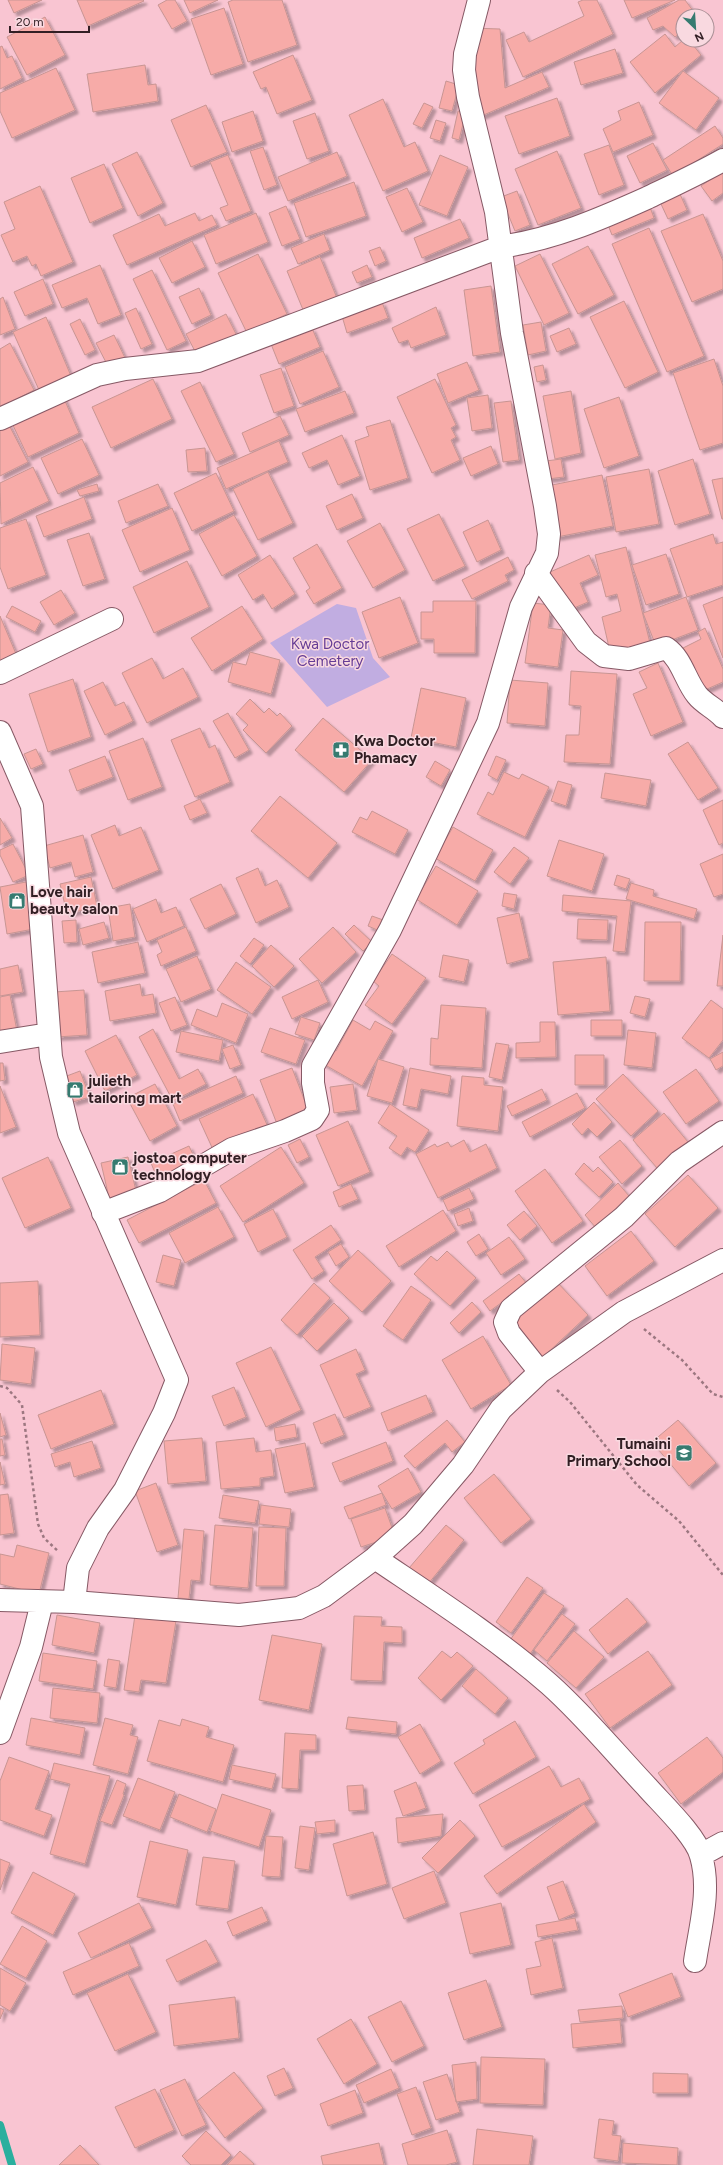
<svg xmlns="http://www.w3.org/2000/svg" width="723" height="2165" font-family="Figtree,sans-serif">
  <style>
    .green { fill: #c1ade1 }
    .lines { fill: none; stroke-linecap: round; stroke-linejoin: round }
    .stream { stroke: #2baf9e; stroke-width: 8 }
    .building { fill: #f7aba8; stroke: #c89593; filter: url(#shadow) }
    .street-casing { stroke: #865965; stroke-width: 24 }
    .path { stroke: #9c7780; stroke-width: 2.5; stroke-dasharray: 3 3; stroke-linecap: butt }
    .street { stroke: #fff; stroke-width: 22 }
    .labels { text-anchor: middle; dominant-baseline: central; stroke-width: 3; stroke-linejoin: round; paint-order: stroke }
    .park-label { font-size: 15px; fill: #653c95; stroke: #f9d9e0 }
    .poi-label { font-size: 15px; font-weight: bold; fill: #321f24; stroke: #f9d9e0; text-anchor: start }
  </style>
  <defs>
    <filter id="shadow"><feDropShadow dx="3.5" dy="3.5" stdDeviation="1" flood-color="#0004"/></filter>
  </defs>
  <rect width="100%" height="100%" fill="#f9c5d2"/>
  <path class="green" d="M337 604 356 608 373 658 390 677 327 707 270 643Z"/>
  <g class="lines">
    <path class="stream" d="M0 2125 12 2165"/>
  </g>
  <path class="building" d="M8 0H42L14 13Z
    M77 0H143L144 1 88 26Z
    M167 0H175L187 21 172 29 158 5Z
    M184 0H218L190 13Z
    M233 0H282L297 45 248 62 228 2Z
    M583 0H597L613 34 523 77 506 40 524 32 529 42 584 16 578 2Z
    M624 0H675L632 18Z
    M679 0H685L697 16H683V31L675 37 663 26 653 30 647 18Z
    M224 8 243 64 211 75 191 19Z
    M45 17 65 55 27 75 7 37Z
    M472 28 500 29 505 88 542 72 549 87 479 117 473 98Z
    M665 34 675 47 683 40H689L701 55 655 93 630 62Z
    M2 46 7 58 12 56 22 78 0 89V47Z
    M615 49 623 73 581 85 574 62Z
    M293 55 312 100 277 114 266 87 261 89 253 72Z
    M145 65 148 85 156 84 158 101 93 112 87 74Z
    M56 68 75 110 12 138 0 111V93Z
    M683 71 719 98 696 130 659 103Z
    M446 81 459 85 452 111 439 108Z
    M557 98 570 136 519 154 505 116Z
    M383 99 404 147 415 142 428 171 383 191 349 115Z
    M639 102 653 135 613 152 603 129 621 120 618 111Z
    M424 103 433 107 422 128 413 124Z
    M206 105 227 152 191 167 171 120Z
    M253 111 263 141 232 152 222 122Z
    M458 111 466 112 459 140 452 138Z
    M315 113 329 151 307 159 293 121Z
    M436 120 446 123 440 141 430 138Z
    M715 126 723 138V144L673 176 663 160Z
    M653 143 667 170 640 183 627 156Z
    M609 145 624 185 599 195 584 154Z
    M263 147 277 185 264 190 250 151Z
    M557 151 581 208 538 225 515 169Z
    M137 152 163 203 138 216 112 164Z
    M337 152 347 176 288 201 278 177Z
    M228 155 251 211 226 221 220 208 228 205 210 162Z
    M440 155 468 167 447 216 419 205Z
    M104 164 123 208 90 223 71 178Z
    M723 171V193L712 201 701 186Z
    M354 182 366 216 306 237 294 203Z
    M40 186 73 262 41 276 36 264 32 266 27 256 13 262 1 235 15 229 4 202Z
    M407 188 423 222 402 232 386 197Z
    M517 191 530 225 515 231 501 197Z
    M680 194 687 210 668 219 661 204Z
    M286 206 300 239 282 246 269 213Z
    M650 207 654 218 612 235 608 225Z
    M195 213 199 221 212 215 217 225 127 265 113 235 159 214 165 226Z
    M256 213 268 242 216 264 204 235Z
    M703 214 723 261V289L692 302 661 231Z
    M460 219 469 238 422 258 414 238Z
    M649 228 704 356 667 372 612 244Z
    M324 234 330 250 298 264 291 248Z
    M192 241 205 267 172 283 159 258Z
    M588 246 614 295 578 314 552 264Z
    M380 247 386 261 375 266 369 251Z
    M258 254 287 314 247 333 218 273Z
    M540 254 569 313 544 325 515 266Z
    M320 257 339 303 306 317 287 271Z
    M100 265 121 315 98 324 87 298 62 308 52 285Z
    M367 265 372 277 357 283 352 272Z
    M152 270 186 341 167 350 133 279Z
    M43 279 53 304 25 316 14 292Z
    M491 286 500 352 473 356 464 290Z
    M199 288 211 315 192 324 179 297Z
    M3 297 15 329 0 335V299Z
    M624 301 658 372 625 388 590 317Z
    M382 302 388 318 347 333 342 316Z
    M436 307 446 335 411 348 408 340 399 343 392 328Z
    M136 308 152 344 141 349 125 313Z
    M226 314 238 338 198 357 186 334Z
    M46 317 71 376 39 390 13 332Z
    M80 319 95 350 85 355 70 324Z
    M541 322 546 351 528 355 523 325Z
    M312 328 320 347 279 364 271 344Z
    M569 328 576 344 557 352 550 336Z
    M114 335 127 362 110 370 96 343Z
    M10 343 34 390 0 408V349Z
    M323 351 339 387 300 404 285 367Z
    M714 359 723 386V443L700 450 673 373Z
    M467 362 479 390 448 403 437 374Z
    M543 365 546 380 537 382 534 367Z
    M281 368 294 406 274 413 260 375Z
    M153 379 172 419 111 448 92 407Z
    M435 379 456 425 451 428 456 437 451 440 460 460 432 473 397 397Z
    M200 382 234 454 216 462 181 391Z
    M345 391 354 413 305 432 296 409Z
    M571 391 581 453 555 459 543 396Z
    M62 394 79 433 28 457 10 419Z
    M488 395 492 428 472 431 467 398Z
    M619 397 639 456 604 468 584 409Z
    M511 401 519 460 503 462 494 403Z
    M280 416 289 435 250 452 242 433Z
    M390 420 408 478 370 490 355 441 369 436 366 427Z
    M8 423 28 462 0 476V427Z
    M342 435 360 476 338 485 327 460 309 468 302 453Z
    M82 439 99 475 58 494 41 458Z
    M279 441 288 462 226 489 217 468Z
    M491 446 498 464 471 476 463 458Z
    M205 448 207 471 188 472 186 450Z
    M561 459 564 477 548 479 546 461Z
    M693 459 710 514 675 525 658 471Z
    M33 467 49 501 1 524 0 483Z
    M649 469 659 524 616 532 606 477Z
    M268 472 293 523 258 540 233 489Z
    M216 473 234 511 192 531 174 493Z
    M602 475 613 526 557 537 547 486Z
    M723 478V519H722L712 480Z
    M97 484 99 491 80 496 77 490Z
    M158 484 168 506 126 523 118 501Z
    M352 494 363 518 337 530 326 506Z
    M84 497 92 519 44 537 36 516Z
    M172 508 190 550 140 572 122 530Z
    M439 514 465 566 433 581 407 529Z
    M234 515 257 556 222 576 199 534Z
    M26 519 46 575 8 589 0 567V528Z
    M488 520 501 550 477 562 463 532Z
    M380 523 405 570 373 588 347 541Z
    M89 533 105 579 83 586 67 540Z
    M713 534 716 544 723 542V585L687 597 670 549Z
    M317 544 342 588 314 604 306 591 310 588 293 558Z
    M626 547 651 647 611 656 602 617 621 611 617 594 606 597 595 555Z
    M666 554 679 594 646 605 632 565Z
    M270 555 295 594 272 609 263 594 253 600 238 575Z
    M589 555 598 575 580 583 588 602 567 611 550 572Z
    M508 557 514 570 505 575 508 581 472 599 462 580Z
    M187 561 209 607 154 633 133 587Z
    M61 590 75 613 54 625 40 602Z
    M400 597 418 643 379 658 362 612Z
    M686 597 698 630 656 646 643 613Z
    M723 597V658L703 605Z
    M433 601H476L475 653H434V639H421V612H433Z
    M533 603 551 605 548 628 563 630 558 667 525 663Z
    M12 606 41 621 35 632 6 617Z
    M242 606 263 639 212 671 191 638Z
    M0 616 19 661 0 669Z
    M705 628 723 669V682L698 693 679 650 701 639 698 632Z
    M250 652 280 660 271 694 228 682 233 662 246 665Z
    M152 658 163 679 183 668 198 697 147 723 122 673Z
    M658 663 683 722 651 736 633 694 647 688 639 672Z
    M571 671 617 674 610 764 564 762 566 735H579L581 706 569 705Z
    M73 679 91 737 48 752 29 694Z
    M510 680 548 683 545 726 507 723Z
    M103 682 115 706 124 702 133 721 105 735 84 691Z
    M421 688 466 698 456 747 411 738Z
    M250 699 264 713 269 708 277 716 280 713 292 726 266 753 243 730 248 725 236 714Z
    M228 713 249 750 235 758 213 721Z
    M323 718 372 760 344 792 295 750Z
    M200 728 209 748 215 745 230 782 195 797 171 740Z
    M143 738 162 787 128 800 109 751Z
    M688 742 718 788 698 800 668 754Z
    M36 749 43 764 31 769 24 754Z
    M105 756 113 777 77 791 69 770Z
    M496 756 506 760 497 780 488 775Z
    M435 761 450 770 441 786 426 777Z
    M504 772 519 779 522 774 549 787 525 837 477 814 488 792 493 795Z
    M605 773 651 780 646 806 601 798Z
    M558 781 572 785 566 806 551 801Z
    M280 796 337 843 308 878 251 831Z
    M200 799 207 813 190 820 184 806Z
    M723 800V843L719 845 703 810Z
    M372 811 408 830 395 854 352 832 360 817 367 820Z
    M0 818 12 838 0 845Z
    M115 825 119 836 141 827 159 870 113 889 91 835Z
    M453 827 493 850 475 881 435 858Z
    M83 835 93 872 75 877 71 862 50 868 44 846Z
    M559 840 604 854 592 891 547 876Z
    M13 844 29 875 13 882 0 855V850Z
    M514 847 529 858 510 884 494 872Z
    M723 854V894L714 897 700 864Z
    M436 866 478 891 457 925 416 899Z
    M258 868 265 886 277 880 289 907 256 923 236 878Z
    M617 875 630 879 626 889 614 885Z
    M91 877 97 906 67 914 60 884Z
    M31 881 39 928 7 934 0 887Z
    M631 883 654 890 653 896 697 909 694 919 626 899Z
    M221 884 236 914 205 929 190 899Z
    M504 893 517 895 514 909 502 906Z
    M563 895 631 901 625 952 613 951 617 916 562 911Z
    M156 899 161 913 176 907 184 926 147 942 133 909Z
    M130 904 135 937 113 941 108 908Z
    M519 913 529 958 507 964 497 918Z
    M372 916 386 921 382 932 368 926Z
    M578 919 608 920 607 940 577 939Z
    M76 920 77 942 64 943 62 921Z
    M104 922 109 938 83 945 79 929Z
    M645 922H681L680 981H644Z
    M354 925 372 942 363 951 345 934Z
    M186 927 196 951 161 966 157 955 162 952 157 940Z
    M333 927 356 952 322 983 299 959Z
    M723 935V986H717Z
    M254 938 264 945 250 964 240 956Z
    M138 942 145 973 98 983 92 952Z
    M271 945 294 966 274 987 252 966Z
    M392 954 426 978 392 1024 365 1005 379 986 373 981Z
    M443 955 469 960 464 982 439 977Z
    M197 956 211 989 181 1002 166 969Z
    M606 957 610 1011 558 1015 553 962Z
    M236 962 271 987 252 1014 217 990Z
    M18 965 23 992 0 996V969Z
    M318 980 328 1002 292 1019 282 997Z
    M140 984 142 996 153 994 156 1013 110 1021 105 991Z
    M84 990 87 1035 57 1037 54 992Z
    M10 995 17 1031 0 1035V997Z
    M635 996 650 999 645 1017 630 1013Z
    M175 997 187 1025 171 1031 159 1003Z
    M711 1000 723 1009V1040L709 1058 682 1038Z
    M222 1003 248 1014 236 1043 191 1025 197 1009 217 1017Z
    M441 1005 486 1008 482 1068 430 1065 431 1038 438 1039Z
    M301 1017 320 1023 314 1040 295 1034Z
    M353 1020 370 1030 375 1021 393 1031 362 1086 320 1062 328 1047 336 1051Z
    M591 1020H622V1036H591Z
    M540 1022H555L556 1057 516 1058V1043L540 1042Z
    M270 1028 305 1040 296 1064 261 1052Z
    M153 1029 179 1079 198 1069 206 1084 173 1101 139 1037Z
    M628 1030 656 1033 652 1068 624 1065Z
    M181 1031 223 1040 219 1061 176 1052Z
    M116 1035 137 1075 105 1091 85 1051Z
    M496 1043 509 1045 502 1080 489 1077Z
    M233 1045 241 1065 230 1069 222 1049Z
    M723 1052V1066L716 1070 710 1059Z
    M575 1055H604V1085H575Z
    M378 1059 404 1067 392 1103 367 1096Z
    M0 1063H3L5 1080 0 1081Z
    M292 1068 309 1112 277 1124 260 1080Z
    M410 1068 451 1076 448 1094 421 1089 417 1108 403 1105Z
    M696 1069 719 1101 686 1124 663 1092Z
    M80 1071 90 1097 73 1102 64 1077Z
    M623 1074 658 1111 631 1136 596 1099Z
    M236 1076 243 1093 180 1121 173 1104Z
    M462 1076 484 1078V1085L503 1087 498 1131 457 1126Z
    M155 1084 177 1126 150 1141 127 1098Z
    M353 1084 357 1110 334 1113 330 1087Z
    M0 1086 16 1127 0 1133Z
    M542 1089 547 1100 512 1116 507 1106Z
    M577 1093 585 1108 530 1137 522 1122Z
    M253 1094 269 1129 215 1154 199 1119Z
    M594 1102 612 1122 597 1137 588 1128 582 1135 572 1124Z
    M390 1104 429 1130 415 1152 407 1147 401 1156 389 1148 397 1136 378 1123Z
    M664 1113 688 1142 657 1168 633 1140Z
    M348 1121 370 1172 338 1186 316 1135Z
    M300 1139 309 1157 297 1163 288 1145Z
    M464 1140 470 1152 486 1144 497 1168 438 1198 416 1154 435 1144 437 1147 448 1142 451 1147Z
    M620 1140 642 1166 622 1184 599 1157Z
    M189 1146 199 1167 160 1185 151 1163Z
    M281 1147 304 1183 243 1222 220 1186Z
    M48 1157 71 1208 25 1228 2 1178Z
    M128 1157 137 1195 110 1202 101 1163Z
    M584 1163 593 1172 598 1167 613 1182 599 1197 575 1174Z
    M545 1169 583 1221 552 1243 515 1191Z
    M688 1175 718 1208 675 1247 645 1214Z
    M204 1180 216 1203 139 1243 127 1220Z
    M618 1183 629 1196 596 1228 585 1215Z
    M351 1184 358 1199 339 1207 333 1192Z
    M469 1188 474 1199 448 1211 443 1200Z
    M218 1207 234 1237 185 1263 169 1233Z
    M469 1208 473 1221 458 1226 454 1214Z
    M273 1209 287 1237 258 1252 244 1224Z
    M443 1210 456 1231 399 1267 386 1246Z
    M524 1211 537 1226 520 1240 507 1225Z
    M331 1225 341 1240 315 1257 324 1271 312 1279 293 1250Z
    M631 1231 654 1261 607 1296 585 1266Z
    M479 1234 488 1249 476 1256 467 1242Z
    M509 1237 525 1259 501 1275 486 1253Z
    M341 1244 349 1257 336 1266 328 1252Z
    M358 1250 391 1281 362 1312 329 1281Z
    M447 1251 476 1278 450 1306 414 1274 431 1256 437 1261Z
    M163 1255 181 1260 174 1286 156 1282Z
    M519 1274 527 1284 490 1311 483 1301Z
    M38 1281 40 1335 0 1337V1283Z
    M556 1281 588 1315 542 1358 510 1323Z
    M314 1283 330 1298 297 1335 281 1320Z
    M411 1286 431 1300 403 1340 383 1326Z
    M472 1302 481 1312 459 1333 450 1323Z
    M334 1303 349 1318 317 1351 302 1336Z
    M483 1336 511 1385 471 1409 442 1360Z
    M2 1344 35 1348 31 1384 0 1380Z
    M271 1347 301 1410 266 1427 236 1363Z
    M356 1349 365 1370 356 1374 371 1407 344 1418 320 1365Z
    M234 1387 246 1417 224 1426 212 1396Z
    M101 1390 114 1424 51 1449 38 1415Z
    M426 1395 433 1412 388 1431 381 1413Z
    M0 1413 6 1435 0 1437Z
    M335 1414 344 1435 321 1444 313 1423Z
    M447 1420 465 1442 452 1452 445 1443 415 1468 404 1456Z
    M678 1420 716 1463 689 1486 652 1442Z
    M295 1424 297 1437 276 1441 274 1428Z
    M202 1438 206 1481 168 1484 164 1441Z
    M254 1438 256 1452 271 1450 274 1476 260 1478V1486L221 1489 216 1442Z
    M0 1439H2L5 1455 0 1456Z
    M92 1441 101 1468 74 1477 70 1462 55 1467 51 1454Z
    M386 1442 393 1461 340 1482 332 1463Z
    M305 1443 314 1487 285 1493 275 1449Z
    M0 1462 5 1484 0 1485Z
    M408 1468 421 1492 392 1509 378 1486Z
    M494 1474 531 1519 501 1543 464 1498Z
    M156 1483 178 1545 157 1552 135 1491Z
    M382 1493 386 1505 349 1519 344 1507Z
    M8 1494 14 1533 0 1535V1495Z
    M223 1495 259 1501 255 1523 219 1518Z
    M261 1505 291 1509 289 1527 259 1524Z
    M385 1508 395 1536 361 1547 351 1519Z
    M215 1525 253 1528 248 1588 210 1585Z
    M446 1525 464 1540 428 1584 409 1568Z
    M259 1527 286 1528 284 1586H256Z
    M184 1529 204 1531 200 1581 191 1580 189 1599 178 1598Z
    M17 1545 49 1553 39 1594 0 1584V1554L14 1557Z
    M527 1577 543 1588 511 1633 496 1622Z
    M544 1593 564 1606 530 1654 510 1640Z
    M627 1598 647 1622 608 1654 589 1630Z
    M562 1614 575 1624 547 1661 534 1650Z
    M57 1615 100 1623 94 1653 52 1645Z
    M135 1615 176 1621 166 1683 141 1680 139 1692 124 1690Z
    M354 1616 382 1617 381 1626 402 1627V1643L384 1642 382 1681 351 1680Z
    M574 1631 604 1657 576 1688 547 1663Z
    M272 1635 322 1644 309 1710 259 1700Z
    M442 1651 451 1658 457 1652 473 1666 441 1700 418 1678Z
    M648 1651 672 1685 610 1728 585 1694Z
    M43 1653 97 1661 93 1689 39 1681Z
    M108 1659 120 1661 116 1688 104 1686Z
    M476 1669 508 1698 495 1714 462 1686Z
    M53 1688 100 1693 97 1723 50 1718Z
    M348 1717 397 1722 396 1734 346 1729Z
    M31 1718 85 1728 80 1755 26 1745Z
    M105 1718 133 1725 130 1735 138 1737 128 1774 93 1765Z
    M182 1719 209 1727 206 1737 234 1745 223 1782 147 1761 159 1720 180 1726Z
    M515 1721 536 1757 473 1794 454 1763 485 1744 483 1740Z
    M420 1724 441 1761 420 1774 398 1737Z
    M285 1733 316 1735V1750H300L298 1789 282 1788Z
    M707 1737 723 1758V1772L681 1804 658 1773Z
    M9 1757 49 1771 35 1809 52 1815 44 1836 0 1820V1781Z
    M54 1763 110 1776 85 1864 50 1854 70 1784 50 1779Z
    M232 1765 276 1774 272 1789 229 1779Z
    M549 1766 561 1787 579 1778 590 1799 502 1847 479 1805Z
    M138 1778 175 1792 160 1830 123 1816Z
    M117 1780 126 1784 123 1794 124 1795 112 1825 100 1821Z
    M416 1782 426 1808 403 1816 394 1791Z
    M363 1785 365 1810 349 1811 347 1786Z
    M179 1794 216 1809 207 1832 170 1817Z
    M222 1794 271 1810 259 1847 210 1831Z
    M584 1804 596 1822 497 1894 484 1876Z
    M443 1814 441 1836 398 1843 396 1818Z
    M335 1820V1832L317 1834 315 1822Z
    M460 1820 475 1836 438 1873 422 1858Z
    M300 1826 315 1828 309 1870 295 1868Z
    M373 1832 387 1884 347 1896 333 1844Z
    M266 1836 283 1837 280 1877 262 1876Z
    M150 1841 188 1850 176 1905 137 1897Z
    M203 1857 235 1861 228 1909 196 1905Z
    M0 1859 10 1863 0 1890Z
    M434 1871 446 1903 404 1919 392 1888Z
    M33 1872 75 1894 53 1935 11 1913Z
    M563 1881 575 1913 559 1920 547 1887Z
    M139 1903 152 1928 91 1958 78 1933Z
    M501 1903 511 1945 470 1954 460 1913Z
    M262 1907 268 1921 233 1936 227 1922Z
    M575 1918 578 1930 538 1937 536 1925Z
    M22 1926 47 1941 26 1978 0 1964Z
    M552 1938 563 1988 531 1995 526 1969 541 1966 535 1942Z
    M206 1940 218 1962 177 1982 166 1960Z
    M129 1943 139 1966 73 1995 63 1972Z
    M0 1968 26 1983 10 2011 0 2005Z
    M672 1973 681 1997 628 2017 619 1994Z
    M128 1974 156 2032 115 2051 87 1993Z
    M486 1980 502 2027 464 2040 448 1993Z
    M235 1997 239 2038 174 2046 169 2005Z
    M401 2001 424 2046 392 2062 368 2017Z
    M622 2006 623 2018 580 2022 578 2010Z
    M0 2008 4 2010 0 2019Z
    M351 2019 377 2064 344 2084 317 2039Z
    M620 2020 622 2043 573 2048 571 2024Z
    M481 2057 545 2059 543 2105 480 2103Z
    M476 2062 477 2099 456 2102 452 2065Z
    M284 2068 293 2088 275 2096 267 2076Z
    M391 2069 399 2088 364 2103 356 2085Z
    M234 2072 263 2108 225 2138 197 2101Z
    M653 2073 688 2074V2093H653Z
    M447 2074 460 2112 436 2120 423 2082Z
    M185 2079 206 2125 182 2136 160 2090Z
    M416 2087 431 2128 412 2135 397 2094Z
    M155 2089 174 2130 135 2148 115 2107Z
    M355 2090 363 2113 328 2126 320 2104Z
    M599 2119 614 2121 612 2135 621 2136 618 2161 594 2158Z
    M477 2129 533 2136 529 2165H473Z
    M447 2130 457 2162 446 2165H408L402 2144Z
    M206 2131 231 2155 221 2165H191L182 2156Z
    M379 2143 384 2165H323L321 2156Z
    M623 2143 678 2148 677 2165 622 2163Z
    M80 2145 99 2165H59Z
    M240 2151 254 2164 253 2165H227Z"/>
  <g class="lines">
    <g class="street-casing">
      <path id="street" d="M0 419 97 375 125 369 198 361 500 247C554 239 598 220 647 198 672 186 698 174 723 160
        M536 573 586 642 604 656 629 659 666 648C682 659 685 680 697 695 704 704 715 708 723 717
        M0 673 112 619
        M0 732 32 806 51 1057 69 1133 177 1380 164 1413 125 1490 98 1528 78 1568 74 1602
        M0 1042 49 1034
        M103 1213 160 1191 232 1149 285 1131 312 1119 318 1110 313 1083V1066L390 930 488 723 521 607 547 553 549 534 545 506 512 333 496 212 468 97 464 70 465 54 479 0
        M540 1372 509 1333 505 1322 511 1309 624 1217 679 1162 723 1132
        M375 1558C434 1598 495 1637 549 1684 584 1715 615 1753 647 1787 661 1803 696 1836 701 1856 711 1890 700 1927 695 1961
        M0 1600 74 1602 239 1615 299 1608 324 1596 375 1558 413 1524 463 1465 501 1409 540 1372 624 1312 723 1260
        M0 1733 31 1647 42 1602
        M701 1855 723 1843"/>
    </g>
    <path class="path" d="M644 1329 682 1360 713 1394 723 1397
      M0 1386 7 1388 22 1405 38 1524 44 1538 59 1552
      M557 1390 570 1402 637 1485 679 1521 723 1575"/>
    <use href="#street" class="street"/>
  </g>
  <defs>
    <g id="pharmacy-square" transform="scale(0.9)"><rect x="-9" y="-9" width="18" height="18" rx="4" fill="#367b70" stroke="#f9d9e0"/><path d="M-2-6h4v4h4v4h-4v4h-4v-4h-4v-4h4Z" fill="#fff"/></g>
    <g id="shop-square" transform="scale(0.9)"><rect x="-9" y="-9" width="18" height="18" rx="4" fill="#367b70" stroke="#f9d9e0"/><path d="M-5-2.5h2.3a2.7 3.5 0 0 1 5.4 0H5L5.5 6h-11ZM-1.5-2.5h3a1.5 2.3 0 0 0-3 0Z" fill="#fff"/></g>
    <g id="school-square" transform="scale(0.9)"><rect x="-9" y="-9" width="18" height="18" rx="4" fill="#367b70" stroke="#f9d9e0"/><path d="M0-5L7-2L0 1L-7-2ZM-4 1L0 2.5L4 1V4Q0 6-4 4Z" fill="#fff"/></g>
  </defs>
  <g fill-rule="evenodd">
    <use href="#pharmacy-square" x="341" y="750"/>
    <use href="#shop-square" x="17" y="901"/>
    <use href="#shop-square" x="75" y="1090"/>
    <use href="#shop-square" x="120" y="1167"/>
    <use href="#school-square" x="684" y="1453"/>
  </g>
  <g class="labels">
    <g class="park-label">
      <text x="330" y="644">Kwa Doctor<tspan x="330" dy="17">Cemetery</tspan></text>
    </g>
    <g class="poi-label">
      <text x="354" y="741">Kwa Doctor<tspan x="354" dy="17">Phamacy</tspan></text>
      <text x="30" y="892">Love hair<tspan x="30" dy="17">beauty salon</tspan></text>
      <text x="88" y="1081">julieth<tspan x="88" dy="17">tailoring mart</tspan></text>
      <text x="133" y="1158">jostoa computer<tspan x="133" dy="17">technology</tspan></text>
      <text x="671" y="1444" text-anchor="end">Tumaini<tspan x="671" dy="17">Primary School</tspan></text>
    </g>
  </g>
  <g transform="translate(695 28) rotate(155)"><circle r="19" fill="#f9d9e0" stroke="#a98f95"/>
  <path d="M0-3L7 15L0 10L-7 15Z" fill="#367b70"/>
  <text y="-6" font-size="11" font-weight="bold" text-anchor="middle" fill="#321f24">N</text>
  </g>
  <path d="M10 26v6h79v-6" fill="none" stroke="#321f24" stroke-width="2"/>
  <text x="16" y="26" font-size="12" fill="#321f24" stroke="#f9d9e0" stroke-width="3" paint-order="stroke">20 m</text>
</svg>
